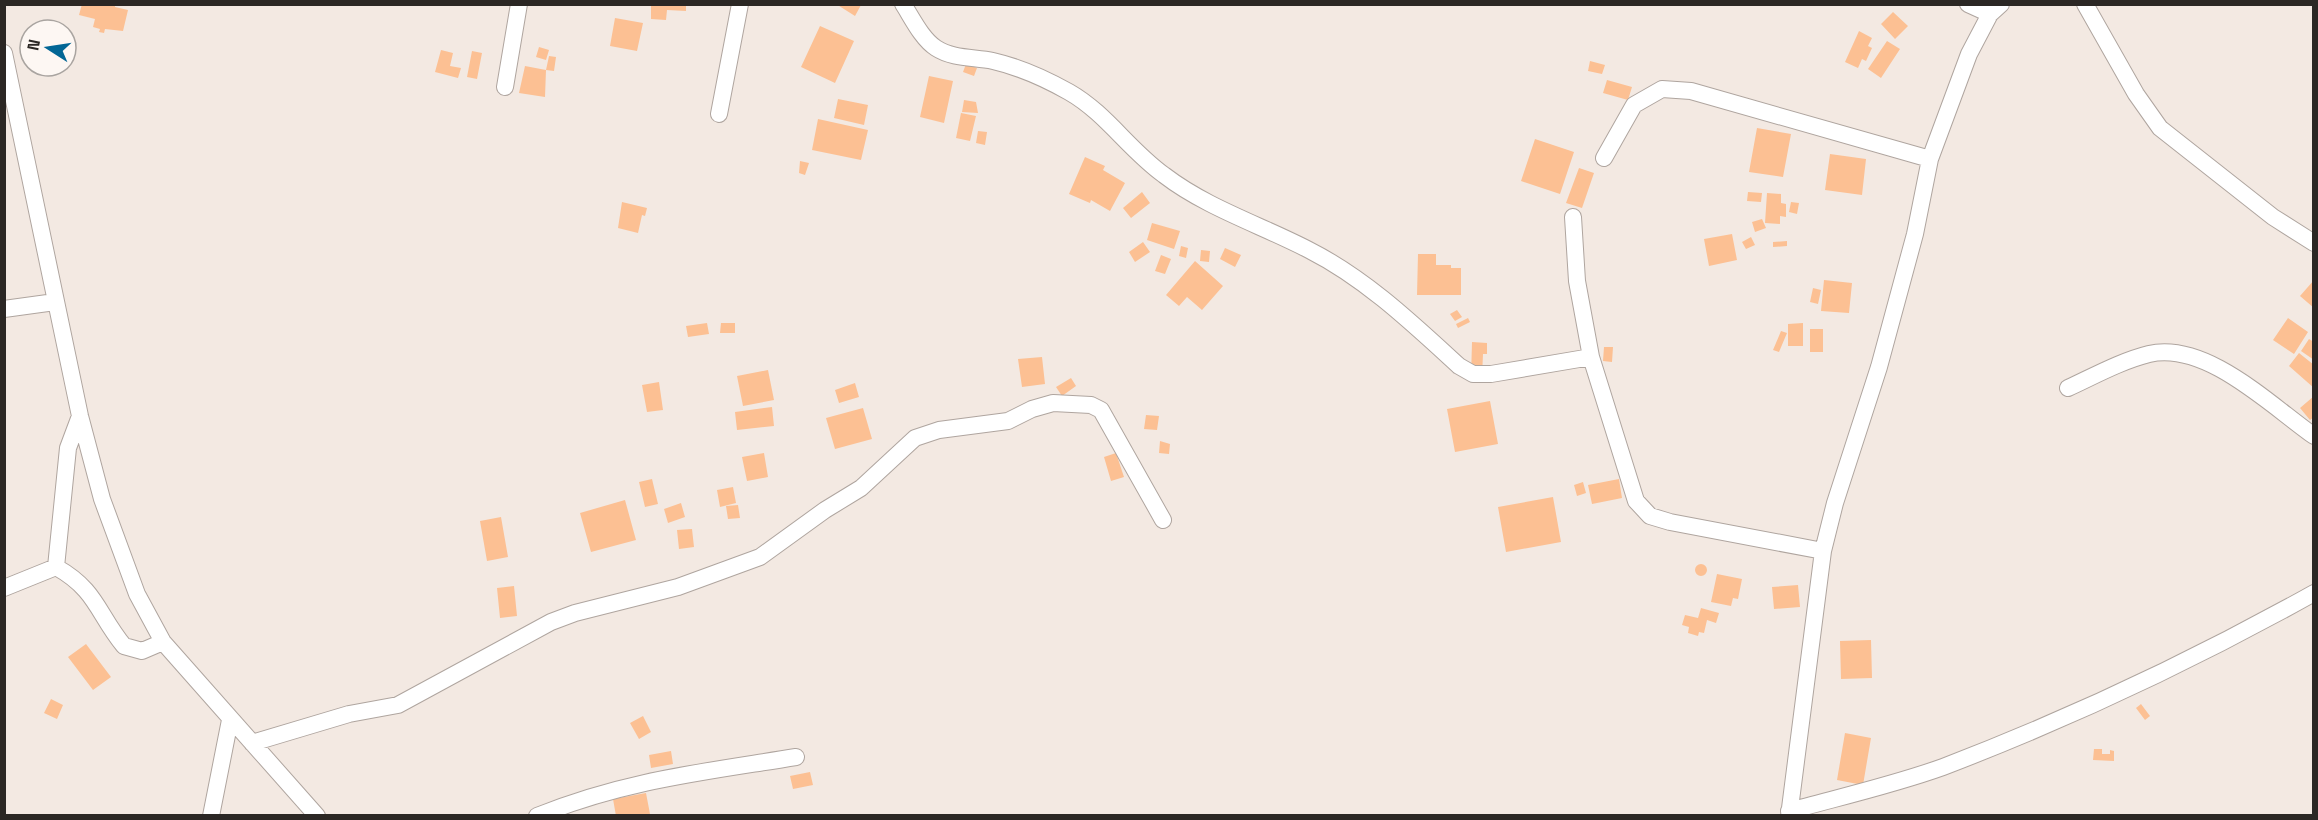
<svg xmlns="http://www.w3.org/2000/svg" width="2318" height="820" font-family="'Space Grotesk',sans-serif">
  <style>
    .building { fill: #fcc093 }
    .lines { fill: none; stroke-linecap: round; stroke-linejoin: round }
    .minor-casing { stroke: #afa59f; stroke-width: 18 }
    .minor { stroke: #fff; stroke-width: 16 }
  </style>
  <rect width="100%" height="100%" fill="#f3e9e2"/>
  <path class="building" d="M82 4H115V7L128 10 123 31 105 29 104 33 99 32 100 29 93 27 95 19 79 15Z
    M651 4H686V11L667 10 666 20 651 19Z
    M836 4H860L861 5 855 16Z
    M1893 12 1908 26 1895 39 1881 24Z
    M615 18 643 23 637 51 610 46Z
    M820 26 854 41 835 83 801 67Z
    M1859 31 1872 38 1868 46 1872 48 1866 61 1862 59 1858 68 1845 62Z
    M1887 41 1900 49 1881 78 1868 69Z
    M539 47 549 50 546 60 536 57Z
    M441 50 453 53 450 66 461 68 458 78 435 72Z
    M472 51 482 53 477 79 467 77Z
    M549 56 556 57 554 71 546 70Z
    M1590 61 1605 65 1602 74 1588 71Z
    M966 64 977 68 974 76 963 72Z
    M525 66 546 70 545 97 519 93Z
    M929 76 953 81 944 123 920 117Z
    M1607 80 1632 87 1628 100 1603 93Z
    M838 99 868 105 864 125 834 118Z
    M964 100 976 102 978 113 962 112Z
    M961 113 976 116 970 141 956 138Z
    M818 119 868 130 861 160 812 150Z
    M1757 128 1791 134 1783 177 1749 172Z
    M978 131 987 132 985 145 976 143Z
    M1535 139 1574 152 1560 194 1521 181Z
    M1830 154 1866 159 1862 195 1825 190Z
    M1085 157 1105 166 1103 170 1125 183 1110 211 1091 200 1090 203 1069 194Z
    M800 161 809 163 805 175 799 173Z
    M1579 168 1594 173 1582 208 1566 203Z
    M1142 192 1150 203 1131 218 1123 208Z
    M1748 192 1762 193 1761 202 1747 201Z
    M1767 193 1781 194V203L1786 204V217L1780 216V224L1765 223Z
    M622 202 647 208 645 216 642 215 638 233 618 228Z
    M1791 202 1799 203 1797 214 1789 212Z
    M1762 219 1766 228 1755 232 1752 222Z
    M1152 223 1180 231 1174 249 1147 240Z
    M1732 234 1737 260 1709 266 1704 239Z
    M1751 237 1755 245 1746 249 1742 242Z
    M1787 241V246L1773 247V242Z
    M1143 242 1150 252 1135 262 1129 252Z
    M1181 246 1188 248 1186 258 1179 256Z
    M1225 248 1241 255 1235 267 1220 259Z
    M1201 250 1210 251 1209 262 1200 261Z
    M1418 254H1436V265H1451V268H1461V295H1417Z
    M1161 255 1171 259 1165 274 1155 271Z
    M1195 261 1223 286 1202 310 1187 297 1179 306 1166 295Z
    M1824 280 1852 283 1849 313 1821 311Z
    M2314 280V308L2300 296Z
    M1813 288 1821 290 1818 304 1810 302Z
    M1457 310 1462 317 1455 321 1450 314Z
    M1468 318 1470 322 1458 328 1456 324Z
    M2288 318 2308 332 2294 354 2273 340Z
    M707 323 709 334 688 337 686 326Z
    M721 323H735V333H720Z
    M1803 323V346H1788V324Z
    M1810 329H1823V352H1810Z
    M1781 331 1787 333 1779 352 1773 350Z
    M2309 339 2314 342V360L2301 351Z
    M1472 342 1487 343V354H1483L1482 377H1471Z
    M1604 347H1613L1612 362 1603 361Z
    M2299 353 2314 365V388L2289 366Z
    M1042 357 1045 384 1022 387 1018 359Z
    M768 370 774 400 743 406 737 376Z
    M1071 378 1076 386 1062 396 1056 387Z
    M659 382 663 410 647 412 642 385Z
    M855 383 859 397 839 403 835 390Z
    M2314 396V417L2310 420 2300 408Z
    M1490 401 1498 444 1455 452 1447 409Z
    M772 407 774 426 737 430 735 412Z
    M863 408 872 439 835 449 826 418Z
    M1146 415 1159 416 1157 430 1144 429Z
    M1160 441 1170 444 1169 454 1159 453Z
    M764 453 768 477 747 481 742 457Z
    M1116 453 1124 477 1111 481 1104 457Z
    M652 479 658 504 645 507 639 482Z
    M1619 479 1622 498 1592 504 1588 485Z
    M1583 482 1586 493 1577 496 1574 485Z
    M733 487 736 503 720 507 717 490Z
    M1553 497 1561 542 1506 552 1498 507Z
    M625 500 636 540 591 552 580 513Z
    M681 503 685 517 668 523 664 509Z
    M738 505 740 518 728 519 726 506Z
    M501 517 508 557 487 561 480 521Z
    M692 529 694 547 679 549 677 530Z
    M1695 570a6 6 0 1 1 12 0a6 6 0 1 1-12 0Z
    M1717 574 1742 579 1738 599 1733 598 1731 606 1711 602Z
    M1798 585 1800 607 1774 609 1772 587Z
    M514 586 517 616 500 618 497 588Z
    M1701 608 1719 613 1716 623 1707 620 1704 633 1699 632 1698 636 1688 633 1689 627 1682 625 1685 615 1698 618Z
    M1871 640 1872 678 1841 679 1840 641Z
    M86 644 111 677 93 690 68 657Z
    M51 699 63 705 57 719 44 713Z
    M2141 704 2150 716 2145 720 2136 708Z
    M643 716 651 732 639 739 630 723Z
    M1845 733 1871 738 1863 785 1837 780Z
    M2094 749H2102V754H2110V750L2114 751V761L2093 760Z
    M671 751 673 764 651 768 649 755Z
    M810 772 813 785 793 789 790 776Z
    M646 793 650 814 616 816 613 799Z"/>
  <g class="lines">
    <g class="minor-casing">
      <path id="minor" d="M903 4C912 18 922 39 936 48 953 59 974 57 993 61 1019 67 1046 79 1069 92 1106 113 1129 150 1164 175 1207 208 1261 225 1309 250 1366 279 1412 323 1459 366L1473 374H1491L1591 357
        M1968 4 1990 14
        M2085 4 2136 94 2160 128 2273 217 2314 243
        M4 53 80 416 102 499 137 594 163 642 317 816
        M505 87 519 4
        M719 114 740 4
        M1604 158 1634 105 1662 89 1691 91 1930 159
        M1573 217 1577 281 1591 357 1636 501 1650 516 1670 522 1823 551
        M4 309 55 302
        M2068 388C2094 376 2121 361 2149 354 2206 341 2270 405 2314 436
        M56 567C97 590 97 613 124 646L142 651 163 642
        M4 588 56 567 68 448 80 416
        M252 743 349 714 398 705 551 622 575 613 678 587 760 557 825 510 861 488 915 438 939 430 1008 421 1032 409 1053 403 1091 405 1101 410 1163 520
        M1789 811C1840 797 1893 785 1943 767 2071 718 2194 660 2314 593
        M211 816 230 720
        M537 816C626 780 704 772 796 757
        M1789 816 1823 551 1835 503 1879 367 1915 234 1930 159 1969 54 1990 14 2001 4"/>
    </g>
    <use href="#minor" class="minor"/>
  </g>
  <rect width="2318" height="820" fill="none" stroke="#2b2724" stroke-width="12"/>
  <g transform="translate(48 48) rotate(282)"><circle r="28" fill="#fdf7f3" stroke="#a9a4a0" stroke-width="1.5"/>
  <path d="M0-4.5L10 22L0 15L-10 22Z" fill="#026695"/>
  <text y="-9" font-size="16" font-weight="bold" text-anchor="middle" fill="#2b2724">N</text>
  </g>
</svg>
